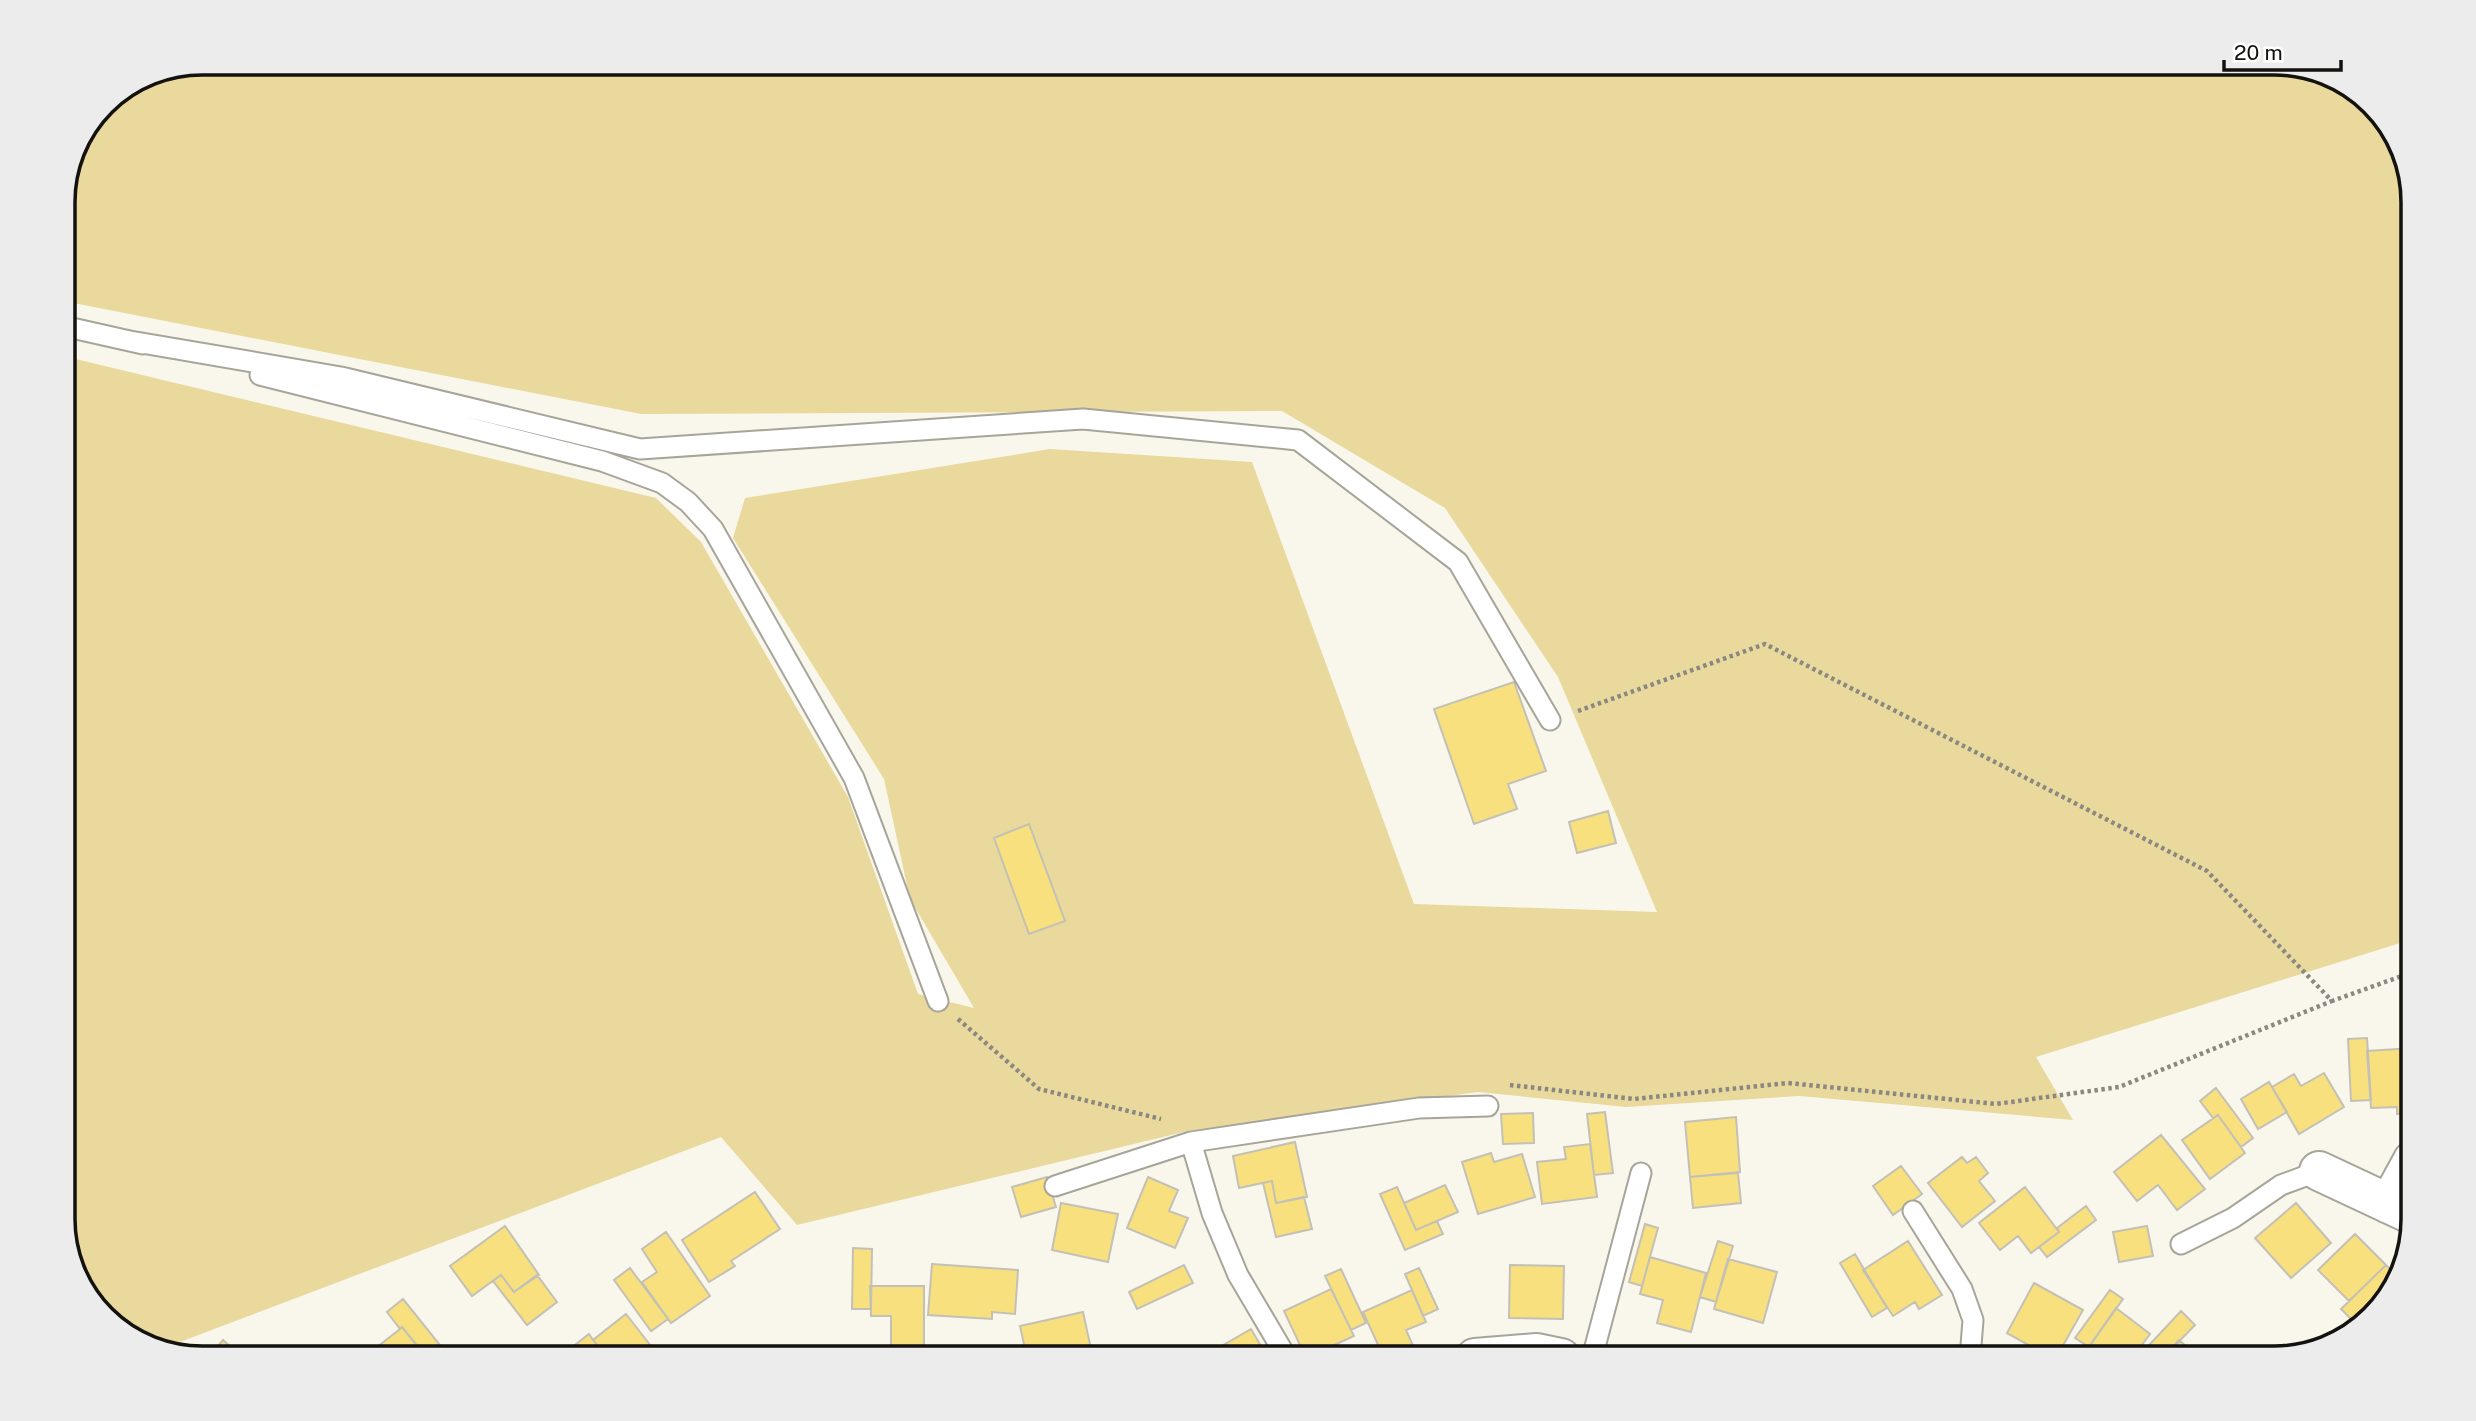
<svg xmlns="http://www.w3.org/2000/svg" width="2476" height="1421" font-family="'Public Sans',sans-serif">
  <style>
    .green { fill: #e9d99d; fill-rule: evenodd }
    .building { fill: #f9e07f; stroke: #c3c0b6; stroke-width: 2 }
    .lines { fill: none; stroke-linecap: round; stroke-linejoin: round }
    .lane-casing { stroke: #a7a49a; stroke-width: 23 }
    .street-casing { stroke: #a7a49a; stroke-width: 42 }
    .path { stroke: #8a8880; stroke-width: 4.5; stroke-dasharray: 3.5 3.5; stroke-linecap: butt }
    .lane { stroke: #fff; stroke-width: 19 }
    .street { stroke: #fff; stroke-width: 38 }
    .rim { fill: none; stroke: #13120e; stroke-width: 3.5 }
  </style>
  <rect width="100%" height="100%" fill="#f9f7ec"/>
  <path class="green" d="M202 63H2274L2343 81 2390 125 2413 194V939L2036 1057 2073 1120 1799 1096 1626 1107 1478 1092 1188 1131 797 1225 721 1137 164 1348 133 1340 86 1296 63 1227V356L656 498 701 542 848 797 918 994 974 1008 910 899 884 779 733 538 745 498 1050 449 1252 462 1414 904 1657 912 1558 677 1445 508 1282 411 641 414 63 301V194L73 155 118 94 149 73ZM1029 824 1065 920 1029 934 994 838Z"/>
  <path class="building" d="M1514 682 1546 771 1508 784 1517 809 1474 824 1434 709Z
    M1608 811 1616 843 1577 853 1569 822Z
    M1029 824 1065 921 1029 934 994 838Z
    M2367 1038 2371 1100 2351 1101 2348 1039Z
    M2413 1048V1113L2397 1114V1107L2371 1108 2367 1051Z
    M2324 1073 2344 1107 2299 1134 2272 1087 2294 1074 2301 1086Z
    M2269 1082 2287 1112 2258 1129 2241 1099Z
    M2216 1088 2253 1138 2241 1147 2218 1115 2213 1118 2200 1101Z
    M1605 1112 1613 1173 1594 1175 1587 1114Z
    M1533 1113 1534 1143 1503 1144 1501 1114Z
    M2218 1115 2245 1153 2210 1179 2182 1140Z
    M1736 1117 1740 1172 1690 1177 1685 1122Z
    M2161 1135 2205 1189 2177 1210 2158 1185 2137 1201 2114 1172Z
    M1295 1142 1307 1197 1276 1203 1272 1181 1239 1188 1233 1156Z
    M1590 1144 1597 1197 1542 1204 1537 1162 1566 1159 1564 1147Z
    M1491 1153 1494 1162 1522 1154 1535 1197 1478 1214 1462 1162Z
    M1962 1157 1967 1163 1976 1157 1988 1173 1979 1181 1995 1201 1962 1227 1928 1183Z
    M1901 1166 1922 1194 1893 1215 1873 1186Z
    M1738 1173 1741 1203 1693 1208 1690 1177Z
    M1047 1177 1056 1207 1021 1217 1012 1187Z
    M1148 1177 1178 1190 1169 1211 1188 1218 1175 1248 1127 1228Z
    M1272 1181 1276 1203 1304 1197 1312 1229 1276 1237 1263 1183Z
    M1445 1185 1458 1212 1416 1230 1404 1203Z
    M1397 1187 1416 1230 1437 1221 1443 1234 1405 1250 1380 1194Z
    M2025 1187 2059 1232 2031 1253 2018 1236 2000 1250 1979 1223Z
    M755 1192 780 1229 731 1261 735 1266 709 1282 682 1240Z
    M1061 1203 1118 1214 1108 1262 1052 1250Z
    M2296 1203 2331 1243 2291 1278 2255 1238Z
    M2086 1206 2096 1220 2047 1257 2039 1247 2059 1232 2057 1228Z
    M1645 1224 1658 1228 1642 1286 1629 1282Z
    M505 1226 539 1275 514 1292 501 1275 472 1296 450 1266Z
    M2147 1226 2153 1256 2119 1262 2113 1232Z
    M666 1232 710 1296 671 1323 642 1282 657 1272 642 1249Z
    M2355 1234 2386 1265 2349 1301 2318 1270Z
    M1718 1241 1733 1246 1716 1302 1700 1297Z
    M1908 1241 1942 1295 1919 1309 1915 1302 1893 1316 1863 1270Z
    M853 1248 872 1249 871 1309H852Z
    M1855 1254 1887 1308 1872 1317 1840 1263Z
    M1650 1257 1706 1273 1691 1332 1657 1323 1663 1300 1640 1294Z
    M1728 1259 1777 1272 1763 1323 1714 1309Z
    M932 1264 1018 1270 1015 1314 992 1312V1319L928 1315Z
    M1184 1265 1193 1283 1137 1309 1129 1292Z
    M1510 1265 1564 1266 1563 1319 1509 1318Z
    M2386 1265 2397 1277 2352 1320 2341 1309Z
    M630 1268 668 1319 651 1331 614 1280Z
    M1419 1268 1438 1309 1423 1316 1405 1274Z
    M1341 1269 1366 1323 1351 1330 1325 1276Z
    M501 1275 514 1292 537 1275 557 1302 527 1325 493 1281Z
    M2397 1280 2395 1288 2374 1309 2370 1305Z
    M2034 1283 2083 1310 2056 1358H2052L2007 1333Z
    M870 1286H924V1346H891V1316H871Z
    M1331 1289 1354 1336 1306 1358 1284 1311Z
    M1412 1290 1426 1322 1406 1330 1415 1350 1397 1358H1384L1363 1312Z
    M2110 1290 2123 1299 2089 1347 2075 1338Z
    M403 1299 444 1350 433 1358H427L402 1327 400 1329 387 1312Z
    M2116 1308 2150 1334 2132 1358H2095L2086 1351Z
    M2181 1311 2195 1325 2163 1358H2137Z
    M1083 1312 1093 1358H1059L1058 1354 1027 1358 1020 1326Z
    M626 1314 658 1355 654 1358H608L593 1340Z
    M402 1327 427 1358H363L400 1329Z
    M1251 1329 1268 1358H1207L1206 1355Z
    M589 1334 593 1340 608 1358H585L575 1345Z
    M223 1340 243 1358H208Z
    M2179 1340 2200 1358H2163Z"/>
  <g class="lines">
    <g class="lane-casing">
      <path id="lane" d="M63 326 143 344
        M130 341 341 377 640 449 1083 419 1298 440 1458 562 1550 720
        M260 375 602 461 662 483 688 502 713 529 854 778 938 1001
        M1191 1142 1212 1213 1238 1275 1287 1358
        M1055 1186 1191 1142 1419 1108 1488 1106
        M1913 1211 1962 1289 1973 1320 1970 1358
        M2181 1244 2233 1218 2281 1185 2319 1171
        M1592 1358 1641 1173"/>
    </g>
    <g class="street-casing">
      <path id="street" d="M2319 1171 2413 1215
        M2389 1204 2413 1160
        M1475 1358 1537 1353 1561 1358"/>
    </g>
    <path class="path" d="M1578 711 1765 644 2207 871 2332 1001 2413 972
      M958 1019 1039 1089 1161 1119
      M1510 1085 1634 1099 1788 1083 1996 1104 2119 1087 2332 1001"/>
    <use href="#lane" class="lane"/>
    <use href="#street" class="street"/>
  </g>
  <path d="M0 0H2476V1421H0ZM202 75H2274A127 127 0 0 1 2401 202V1219A127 127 0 0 1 2274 1346H202A127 127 0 0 1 75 1219V202A127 127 0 0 1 202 75Z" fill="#ececec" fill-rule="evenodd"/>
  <path class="rim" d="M202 75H2274A127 127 0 0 1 2401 202V1219A127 127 0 0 1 2274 1346H202A127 127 0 0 1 75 1219V202A127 127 0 0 1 202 75Z"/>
  <path d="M2224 60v10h117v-10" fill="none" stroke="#13120e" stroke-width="3.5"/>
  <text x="2234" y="60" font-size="21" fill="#13120e" stroke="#ffffff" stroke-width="5" paint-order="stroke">20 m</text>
</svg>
